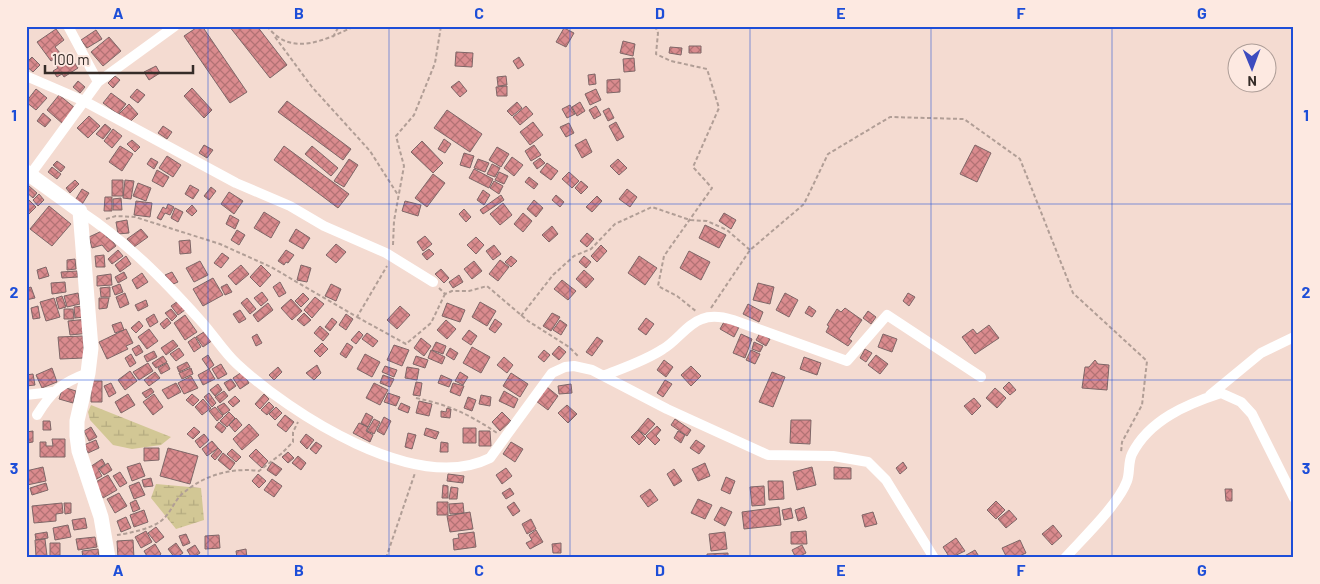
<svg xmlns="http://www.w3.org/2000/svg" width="1320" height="584" font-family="Barlow,sans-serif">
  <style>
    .wetland { fill: url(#wetland-marsh) }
    .building { fill: url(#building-cross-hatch); stroke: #7e6667 }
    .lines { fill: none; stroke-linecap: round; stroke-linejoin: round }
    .path { stroke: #b19e96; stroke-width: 2; stroke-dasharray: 4 2.5; stroke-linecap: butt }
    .street { stroke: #fff; stroke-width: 10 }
    .secondary { stroke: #fff; stroke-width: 15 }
    .grid { fill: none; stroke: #1d4ed8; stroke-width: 1; stroke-opacity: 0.55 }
    .neatline { fill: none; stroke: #1d4ed8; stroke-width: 2 }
    .grid-label { font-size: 16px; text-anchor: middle; font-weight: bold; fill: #1d4ed8 }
  </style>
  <defs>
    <pattern id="wetland-marsh" width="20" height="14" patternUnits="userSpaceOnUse" patternTransform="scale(1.25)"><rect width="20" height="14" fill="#d2c795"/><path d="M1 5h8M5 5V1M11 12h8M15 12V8" fill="none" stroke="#b5ab80"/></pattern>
    <pattern id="building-cross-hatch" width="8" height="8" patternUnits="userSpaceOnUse" patternTransform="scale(1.25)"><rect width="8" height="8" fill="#da8b8e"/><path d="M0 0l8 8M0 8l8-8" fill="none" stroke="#b27274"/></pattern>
  </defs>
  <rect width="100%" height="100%" fill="#f4dbd1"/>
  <path class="wetland" d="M91 405 171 437 161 445 132 449 113 445 90 420 88 412Z
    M156 484 201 488 204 520 176 529 151 498Z"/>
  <path class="building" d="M199 26H202L247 92 230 103 184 36Z
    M229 26H257L287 65 270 78Z
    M564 28 574 33 566 47 556 42Z
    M56 29 64 40 55 47 61 54 51 61 37 42Z
    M96 30 102 39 87 48 81 40Z
    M109 37 121 51 103 66 91 52Z
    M623 41 635 44 633 56 620 53Z
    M689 46H701V53H689Z
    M670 47 682 48 681 55 669 53Z
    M456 52 473 53 472 67 455 66Z
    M68 53 78 68 64 77 62 74 57 77 53 71 58 68 54 63Z
    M32 57 40 65 33 72 26 66V63Z
    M519 57 524 65 518 69 513 61Z
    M634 58 635 71 624 72 623 59Z
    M156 66 160 73 149 80 144 72Z
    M595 74 596 84 589 85 588 75Z
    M115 76 120 80 113 88 108 83Z
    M506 76 507 85 498 86 497 77Z
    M620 79V92L607 93V80Z
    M78 81 85 87 80 93 73 87Z
    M459 81 467 91 460 97 451 87Z
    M507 86V96H497L496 87Z
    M192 88 212 110 204 118 184 96Z
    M36 89 47 98 36 110 26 102Z
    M137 89 145 95 138 103 130 97Z
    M596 89 601 100 590 105 585 94Z
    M111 93 126 104 118 114 103 103Z
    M59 95 75 108 63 124 47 110Z
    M287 101 351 149 343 160 278 112Z
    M517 102 522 108 512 116 507 111Z
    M580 102 585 111 577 116 572 107Z
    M129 104 138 114 129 123 119 114Z
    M570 105 575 114 567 118 562 109Z
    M526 106 533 114 520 125 513 117Z
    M596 106 601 115 594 119 589 110Z
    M609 108 614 118 608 121 603 111Z
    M447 110 482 134 470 152 434 128Z
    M43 113 51 120 45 127 37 121Z
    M89 116 100 126 88 138 77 128Z
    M533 122 543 135 530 145 520 132Z
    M616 122 624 137 617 141 609 126Z
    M569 123 574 133 566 137 560 127Z
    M105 124 111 129 103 139 96 134Z
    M163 126 172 132 167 139 158 133Z
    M113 129 122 136 112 148 104 141Z
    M444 139 451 144 445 153 438 149Z
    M586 139 592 152 582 158 575 145Z
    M132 140 140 147 135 152 127 144Z
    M422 141 443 163 433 173 411 152Z
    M204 145 213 150 207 158 199 153Z
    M534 145 541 155 531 161 525 151Z
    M975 145 991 153 977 182 960 174Z
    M120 146 133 154 122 171 109 162Z
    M284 146 349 194 338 208 274 160Z
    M312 146 338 168 331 176 305 154Z
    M497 147 509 154 501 167 489 160Z
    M464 153 474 156 470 168 460 165Z
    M167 156 181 165 173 177 159 168Z
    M512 157 523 165 514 176 504 168Z
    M151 158 158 162 154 169 147 164Z
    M540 158 545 163 537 169 533 163Z
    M349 159 358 165 344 187 334 181Z
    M478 159 489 163 485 172 474 168Z
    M618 159 627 168 619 175 610 166Z
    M57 161 65 167 61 172 53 165Z
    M547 163 558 171 551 180 540 172Z
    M492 164 500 168 495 177 487 174Z
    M52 167 61 174 57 179 48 172Z
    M474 169 493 179 489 188 469 178Z
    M157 170 169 177 163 187 152 181Z
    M499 172 508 176 504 184 495 180Z
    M569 172 579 181 572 188 562 179Z
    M433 174 445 183 427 207 415 198Z
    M529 177 538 184 534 189 525 182Z
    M75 180 79 184 70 193 66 188Z
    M112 180H123V196H112Z
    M125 180 134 181 131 199 123 198Z
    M494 181 503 186 499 194 490 188Z
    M581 181 588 187 581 194 575 188Z
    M138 183 151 188 146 201 133 196Z
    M190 185 199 190 193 199 185 194Z
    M29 186 37 193 33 198 26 192Z
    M211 187 216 191 209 200 204 196Z
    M82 189 89 193 81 206 74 202Z
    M627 189 637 197 630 207 619 199Z
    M483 190 490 195 484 205 477 200Z
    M229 192 243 201 234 214 221 204Z
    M39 194 44 200 38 206 33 200Z
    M501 195 504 200 483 214 480 210Z
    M556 195 564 202 560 207 552 200Z
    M597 196 602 201 592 212 586 207Z
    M105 197H112V211H104Z
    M121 198 122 210H113V199Z
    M29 200 36 207 29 214 26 212V203Z
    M534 200 543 208 536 217 527 209Z
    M136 201 152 203 150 217 134 215Z
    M405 201 421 205 418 216 402 211Z
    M503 203 512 215 500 225 490 214Z
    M168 204 174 207 170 215 165 213 161 220 157 218 163 207 166 209Z
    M192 205 197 211 192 216 186 211Z
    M49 206 71 224 52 246 30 229Z
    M175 208 183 212 178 222 171 218Z
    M464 209 471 217 466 222 459 214Z
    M264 212 280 222 271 238 254 228Z
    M523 213 532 221 523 232 514 224Z
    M724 213 736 220 731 229 719 221Z
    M230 215 239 220 235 229 226 224Z
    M127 220 129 233 118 234 116 222Z
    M705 225 726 235 719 248 699 238Z
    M552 226 558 234 549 242 542 235Z
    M141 229 148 237 134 247 127 239Z
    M296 229 310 238 303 249 289 241Z
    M104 230 107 238 109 236 116 246 108 252 102 245 92 248 89 237Z
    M237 230 245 235 239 245 231 240Z
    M587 233 594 239 587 247 580 241Z
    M425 236 432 244 423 251 417 242Z
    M476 237 484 245 476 254 467 245Z
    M190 240 191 253 180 254 179 241Z
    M336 244 346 252 336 263 326 255Z
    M494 245 501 254 493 260 486 251Z
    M601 245 607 251 597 262 591 256Z
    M429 249 434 254 427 260 422 254Z
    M118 250 123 256 112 264 108 259Z
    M286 250 294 255 288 263 286 262 284 265 278 261Z
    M689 251 710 262 701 280 680 268Z
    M222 253 229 258 221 268 214 263Z
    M104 255 105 267H96L95 256Z
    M126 256 131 264 120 272 115 265Z
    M511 256 517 261 511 267 505 262Z
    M584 256 591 262 586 268 579 262Z
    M639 256 657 268 645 285 628 273Z
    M75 259 76 269 67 270V260Z
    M500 260 509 267 498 281 489 274Z
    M200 261 208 275 194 282 186 268Z
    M474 261 482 271 472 279 464 269Z
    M241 265 249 274 236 285 228 276Z
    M261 265 271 275 260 287 250 277Z
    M301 265 311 268 307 282 297 280Z
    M46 267 49 276 39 279 37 270Z
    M441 269 449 278 444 283 435 274Z
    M584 270 594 279 586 288 576 279Z
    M77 271 78 277 62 278 61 272Z
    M124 272 127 278 118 283 115 277Z
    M172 272 178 282 171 285 165 275Z
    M142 273 148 282 137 289 132 280Z
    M111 274 112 285 97 286V276Z
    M459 275 463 282 453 288 449 282Z
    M213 278 223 295 203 306 193 289Z
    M562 280 576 291 568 300 554 289Z
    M65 282 66 292 52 294 51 283Z
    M280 282 286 293 279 297 273 287Z
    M758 283 774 287 770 304 753 300Z
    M120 284 123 292 115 295 112 287Z
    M227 284 232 292 225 295 221 287Z
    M331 284 341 289 336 301 325 296Z
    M31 287 35 298 26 300V289Z
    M110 287V297H101L100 288Z
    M262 292 268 300 261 306 254 298Z
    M78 293 80 304 67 307 64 296Z
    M125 293 129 304 120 308 116 297Z
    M303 293 309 299 301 307 295 301Z
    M785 293 798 300 789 317 776 310Z
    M908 293 915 297 909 306 903 301Z
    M62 296 66 307 59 309 56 298Z
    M315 297 324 304 312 318 304 310Z
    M54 298 60 317 46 321 40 302Z
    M99 298H109L107 308 99 309Z
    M247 298 256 309 250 314 241 303Z
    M291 299 302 311 292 320 281 308Z
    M146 300 148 306 138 311 135 305Z
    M178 301 185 310 178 315 171 306Z
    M480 302 496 311 487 326 472 317Z
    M268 303 273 310 258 322 253 315Z
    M447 303 465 310 460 322 442 316Z
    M748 304 763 312 759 322 743 314Z
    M38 306 40 318 33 319 31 308Z
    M83 306 84 317 75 318 74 307Z
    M400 306 410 315 397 329 387 320Z
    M809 306 816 311 812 317 805 313Z
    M845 308 862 320 849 339 852 341 848 346 826 332 829 326 827 325 837 309 841 312Z
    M64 309H73L74 319H64Z
    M171 309 177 316 172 321 165 313Z
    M240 310 246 319 239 323 233 314Z
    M868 311 876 317 871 324 863 318Z
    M304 313 311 320 304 326 297 320Z
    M552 313 560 317 551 331 543 326Z
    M154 314 158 322 150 327 146 319Z
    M346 314 353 319 346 330 339 325Z
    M185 315 197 332 185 340 174 323Z
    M167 318 171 323 164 329 160 324Z
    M332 318 337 322 330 331 325 327Z
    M646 318 654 324 646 335 638 329Z
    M88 319 90 333 70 335 68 321Z
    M495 319 502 324 495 333 489 329Z
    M446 320 456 329 447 339 437 330Z
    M560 320 567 325 561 335 553 330Z
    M725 320 739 327 734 337 720 329Z
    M139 321 143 326 136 333 131 328Z
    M121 322 124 330 115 333 112 325Z
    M989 325 999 338 975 354 962 337 973 329 977 334Z
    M320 326 329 334 323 341 314 333Z
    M126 329 133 343 126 346 128 349 107 359 99 342Z
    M149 329 158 341 147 349 138 337Z
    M207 330 213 340 203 347 196 337Z
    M469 330 477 336 471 345 462 339Z
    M359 331 363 335 356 344 351 340Z
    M367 333 378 341 373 347 362 339Z
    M760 333 770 339 766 346 756 340Z
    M257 334 262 343 256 346 252 337Z
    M741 334 752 339 745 358 733 353Z
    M883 334 897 339 892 352 878 347Z
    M83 336 84 358 60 359 58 337Z
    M195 337 201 347 194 352 188 342Z
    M597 337 603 341 592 356 586 352Z
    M421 338 431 346 424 356 414 348Z
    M173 340 178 346 166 355 161 348Z
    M436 342 446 346 443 354 432 350Z
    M754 342 763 346 760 352 752 349Z
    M322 343 328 349 320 357 314 351Z
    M347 343 353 347 346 358 340 354Z
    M139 345 143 352 136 356 132 349Z
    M394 345 409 350 402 366 387 360Z
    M559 346 566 352 559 360 552 354Z
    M472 347 490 357 481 373 463 363Z
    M179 348 184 355 176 361 170 354Z
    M450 348 458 353 454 360 446 355Z
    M865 349 872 353 866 362 860 358Z
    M431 350 445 357 442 364 428 358Z
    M544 350 550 355 544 362 538 357Z
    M751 350 760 354 755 364 746 360Z
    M154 351 157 357 147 362 144 356Z
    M131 354 136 363 130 367 125 358Z
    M365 354 380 362 372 377 357 369Z
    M208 355 214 365 209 369 202 359Z
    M876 355 888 364 880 374 868 365Z
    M163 356 167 362 156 368 152 363Z
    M416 356 428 360 425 368 413 364Z
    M504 357 513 365 507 373 497 365Z
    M804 357 821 363 817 375 800 369Z
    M664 360 673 367 666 377 657 370Z
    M1095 360 1098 364 1109 365 1107 390 1082 388 1085 367H1089Z
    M187 362 190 367 179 372 177 367Z
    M148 363 153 371 139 380 133 372Z
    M167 363 170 369 161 374 158 368Z
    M221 364 227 374 218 379 212 369Z
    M317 365 321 373 314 380 306 373Z
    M385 366 397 370 394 377 382 372Z
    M691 366 701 376 691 386 681 375Z
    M278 367 282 372 274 380 269 375Z
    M407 367 419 369 417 380 405 378Z
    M52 368 57 382 42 388 36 375Z
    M191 368 193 374 182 379 179 373Z
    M209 369 215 379 203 385 198 375Z
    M130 371 137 381 125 390 118 380Z
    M155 372 160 378 149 386 144 380Z
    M242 372 249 383 240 389 233 378Z
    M460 372 468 377 463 385 455 381Z
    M772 372 785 377 773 407 759 402Z
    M511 373 528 384 520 397 503 386Z
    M33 374 35 385 26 386V375Z
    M383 375 394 379 390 387 380 383Z
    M441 375 452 380 449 387 438 383Z
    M191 376 198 388 184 394 178 383Z
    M231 379 236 386 229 391 224 383Z
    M665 380 672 384 663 397 657 393Z
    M91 381H102V402H91Z
    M416 382 422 383 420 396 413 395Z
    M1009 382 1016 390 1010 395 1003 388Z
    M111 383 116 393 109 397 104 386Z
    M176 383 181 392 168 399 162 390Z
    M374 383 388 390 380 405 366 398Z
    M453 383 464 386 460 396 450 392Z
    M218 384 222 390 215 396 210 390Z
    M571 384 572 393 559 394 558 386Z
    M63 387 76 391 73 403 59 399Z
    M547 387 558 396 548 410 536 401Z
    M151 388 154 392 146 398 142 393Z
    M995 388 1006 398 997 408 986 398Z
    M224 391 228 396 220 403 215 397Z
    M504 391 518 399 514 408 499 401Z
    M209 393 216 403 212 407 204 397Z
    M388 393 400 397 396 406 384 402Z
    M128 394 135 405 121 413 115 402Z
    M154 394 163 407 153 415 143 402Z
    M192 394 199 400 193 406 186 400Z
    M264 394 269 399 260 409 255 404Z
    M481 395 491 397 490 406 479 404Z
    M235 396 240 401 233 407 228 402Z
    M468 397 476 400 472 411 464 408Z
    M974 398 981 406 972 415 964 406Z
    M203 399 211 408 202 415 195 407Z
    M419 401 432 404 429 416 416 413Z
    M269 402 274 407 267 415 261 410Z
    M224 403 230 410 223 415 217 407Z
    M401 403 410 407 408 413 398 409Z
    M567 405 577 414 568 423 558 413Z
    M215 407 223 416 217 421 209 411Z
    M276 407 282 413 275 420 269 414Z
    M447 408 451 409 450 418 441 417V411L446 412Z
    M229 412 235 418 227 427 220 421Z
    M502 412 511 421 500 431 492 422Z
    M366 413 373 417 368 427 361 423Z
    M285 415 294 422 286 432 277 425Z
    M384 417 391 421 384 435 377 431Z
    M236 418 242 425 235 432 229 425Z
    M648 418 655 424 645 435 638 430Z
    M374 419 380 422 374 434 367 431Z
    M675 419 691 430 687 436 671 425Z
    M791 420H811L810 444 790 443Z
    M43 421H50L51 430H43Z
    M219 422 226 428 222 433 215 427Z
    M359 423 368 427 366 431 373 435 370 442 353 433Z
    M249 424 259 435 242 450 233 439Z
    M657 426 661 430 656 436 660 440 655 445 646 436Z
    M91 427 97 437 89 441 84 431Z
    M194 427 200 432 193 439 187 434Z
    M426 428 439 432 436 439 424 435Z
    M463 428H476V443H463Z
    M638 430 646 438 639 445 631 437Z
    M33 431V442L27 443 26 432Z
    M479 431H490L491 446H479Z
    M678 431 685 435 681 443 674 438Z
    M408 433 416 435 412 449 405 447Z
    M204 434 209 440 200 448 195 441Z
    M306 434 314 440 307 449 300 442Z
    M52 439H65V457H40V442H46V446H53Z
    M96 440 99 448 88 453 84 445Z
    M696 440 705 446 699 454 690 448Z
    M212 441 218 448 207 456 202 449Z
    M316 442 322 446 316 454 310 449Z
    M441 442 448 443V452H440Z
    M511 442 523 449 515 462 503 454Z
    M144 448H159V460L144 461Z
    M168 448 198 456 190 484 160 476Z
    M218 448 222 452 215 460 211 456Z
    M232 449 241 457 236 462 227 454Z
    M256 449 268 461 262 468 249 456Z
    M288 452 294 458 288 463 282 457Z
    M223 453 235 463 230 470 218 460Z
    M298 456 306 463 301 470 292 463Z
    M102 459 105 464 98 469 102 476 95 480 87 469Z
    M272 462 282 469 276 476 267 470Z
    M903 462 907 468 900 474 896 468Z
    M108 463 112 470 104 475 99 469Z
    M140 463 145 476 132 481 127 467Z
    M705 463 710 476 698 481 692 469Z
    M43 467 46 481 27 485 26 471Z
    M812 467 816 485 797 490 793 472Z
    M834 467 851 468V479H834Z
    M506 468 512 476 502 484 496 475Z
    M674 469 682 481 674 486 667 474Z
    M120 472 127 483 120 487 113 476Z
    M258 474 266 481 259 488 252 481Z
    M448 474 464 476 463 483 447 481Z
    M108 475 117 490 103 498 94 483Z
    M726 477 735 481 730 494 721 490Z
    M151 478 153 486 144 487 142 480Z
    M272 479 282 486 274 497 264 490Z
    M768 481H783L784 499 769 500Z
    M139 482 145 495 134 499 129 486Z
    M46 483 48 490 32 495 30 488Z
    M443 485 448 486V498H442Z
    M764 486 765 505 752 506 750 487Z
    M451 487 458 488 457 499H449Z
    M510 488 514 494 506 499 502 493Z
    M650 489 658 500 648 507 640 496Z
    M1225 489H1232V501H1226Z
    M119 493 127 506 115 513 107 499Z
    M698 499 712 505 705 519 691 513Z
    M136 500 140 509 133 512 130 503Z
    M996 501 1005 510 996 519 987 510Z
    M437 502H448V515H437Z
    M514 502 520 511 513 516 507 507Z
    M62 503 63 513 56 514V521L34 523 32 506Z
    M64 503H71V513L65 514Z
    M463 503 464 513 450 514 449 504Z
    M721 507 732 512 725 526 714 520Z
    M779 507 781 525 744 529 742 512Z
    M804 507 807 518 798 521 795 510Z
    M791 508 793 518 784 520 782 510Z
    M144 510 148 522 134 527 130 515Z
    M1009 510 1017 519 1006 528 998 519Z
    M470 512 473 529 450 532 447 516Z
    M873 512 877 524 865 527 862 515Z
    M126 517 131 528 121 532 117 521Z
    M85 518 87 528 74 530 72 520Z
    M531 519 536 529 527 534 522 524Z
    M68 525 71 537 55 540 53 528Z
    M1053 525 1062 536 1052 545 1042 534Z
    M156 527 164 537 156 543 148 533Z
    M536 530 543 542 530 549 526 543 532 540 529 535Z
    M146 531 152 542 141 548 135 537Z
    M806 531 807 544H791V532Z
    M47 532 48 538 36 540 35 534Z
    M474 532 476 547 454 550 453 539 459 538 458 534Z
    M725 532 727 549 711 551 709 534Z
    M186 534 190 543 183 546 179 536Z
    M219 535 220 548 205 549V536Z
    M95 537 97 547 78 550 76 539Z
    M956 538 965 551 950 558 943 547Z
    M45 539 47 556 36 557 35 540Z
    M133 540 134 558H118L117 541Z
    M1020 540 1026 553 1015 558H1007L1002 548Z
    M50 543H60V555L50 556Z
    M176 543 183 553 175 558 168 549Z
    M561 543V553H553L552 544Z
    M155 544 161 554 156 558H148L144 551Z
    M195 545 200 553 192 558 187 550Z
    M802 545 806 553 796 558 792 550Z
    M98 549 99 558H83L82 551Z
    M246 549 247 558H237L236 551Z
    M975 550 980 558H961Z
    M728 553V558H707V554Z"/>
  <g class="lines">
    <path class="path" d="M267 26C291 58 325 40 355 26
      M655 26 658 33 656 54 671 61 707 69 719 108 693 167 712 188 664 256 658 286 677 296 697 312
      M275 37 312 87 370 151 398 195
      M333 37 339 26
      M106 219 116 216 135 217 220 244 271 267 357 317 387 266
      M393 245 394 221 404 166 396 136 414 115 435 63 441 26
      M439 288 445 294 452 291H469L487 286 528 321 569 347 578 356
      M711 308 750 250 804 204 828 154 890 117 964 119 1020 159 1073 293 1147 361 1142 405 1122 442 1121 453
      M521 316 553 275 574 256 591 249 615 224 652 207 690 220 707 221 727 230 750 250
      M357 317 406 344 431 323 445 294
      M416 398C449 405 469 414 497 433
      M117 535C130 533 150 529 161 521 170 514 173 504 180 496 201 476 231 467 259 471L281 454 293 442V432L298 422
      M386 558 415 473"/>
    <path class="street" d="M68 26 98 82
      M26 76 84 101 236 183 290 206 324 226 386 253 433 282
      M30 175 98 82 175 26
      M80 211C127 242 163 279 200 320 213 334 223 351 237 364 291 414 416 495 490 458L552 373 565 367 574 366 592 370 667 409 768 455 833 456 868 462 886 480 934 558
      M603 376C623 368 645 361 663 349 677 341 687 324 702 319 712 315 723 317 733 320L847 361 887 315 981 377
      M26 395 52 392
      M1210 395 1261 353 1294 337
      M37 415C52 391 61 383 88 373
      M1065 558C1083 538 1118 505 1127 481 1130 473 1128 462 1132 454 1149 420 1187 404 1221 393L1241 402 1252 414 1294 498"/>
    <path class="secondary" d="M26 172 80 211 91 348 88 373 77 421V436L79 451 101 517 108 558"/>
  </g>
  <path class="grid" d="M208 26V558M389 26V558M570 26V558M750 26V558M931 26V558M1112 26V558M26 204H1294M26 380H1294"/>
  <rect width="1320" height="584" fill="none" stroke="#fde9e1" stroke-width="55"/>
  <g transform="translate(1252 68) rotate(179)"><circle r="24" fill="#fde9e1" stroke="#ad9d97"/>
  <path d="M0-4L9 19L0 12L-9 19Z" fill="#3d4bbf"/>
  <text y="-8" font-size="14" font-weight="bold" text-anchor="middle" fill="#352c28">N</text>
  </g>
  <path d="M45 65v8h148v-8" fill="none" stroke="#352c28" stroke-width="2.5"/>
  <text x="52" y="65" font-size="15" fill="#352c28" stroke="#fde9e1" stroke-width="4" paint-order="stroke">100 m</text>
  <rect x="28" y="28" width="1264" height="528" class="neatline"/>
  <g class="grid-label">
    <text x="118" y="19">A</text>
    <text x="299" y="19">B</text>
    <text x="479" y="19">C</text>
    <text x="660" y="19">D</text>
    <text x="841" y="19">E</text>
    <text x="1021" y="19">F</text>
    <text x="1202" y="19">G</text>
    <text x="14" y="121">1</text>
    <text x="1306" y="121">1</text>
    <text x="14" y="298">2</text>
    <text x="1306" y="298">2</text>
    <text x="14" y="474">3</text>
    <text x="1306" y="474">3</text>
    <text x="118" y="576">A</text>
    <text x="299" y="576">B</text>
    <text x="479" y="576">C</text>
    <text x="660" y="576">D</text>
    <text x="841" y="576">E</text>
    <text x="1021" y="576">F</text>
    <text x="1202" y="576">G</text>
  </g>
</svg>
